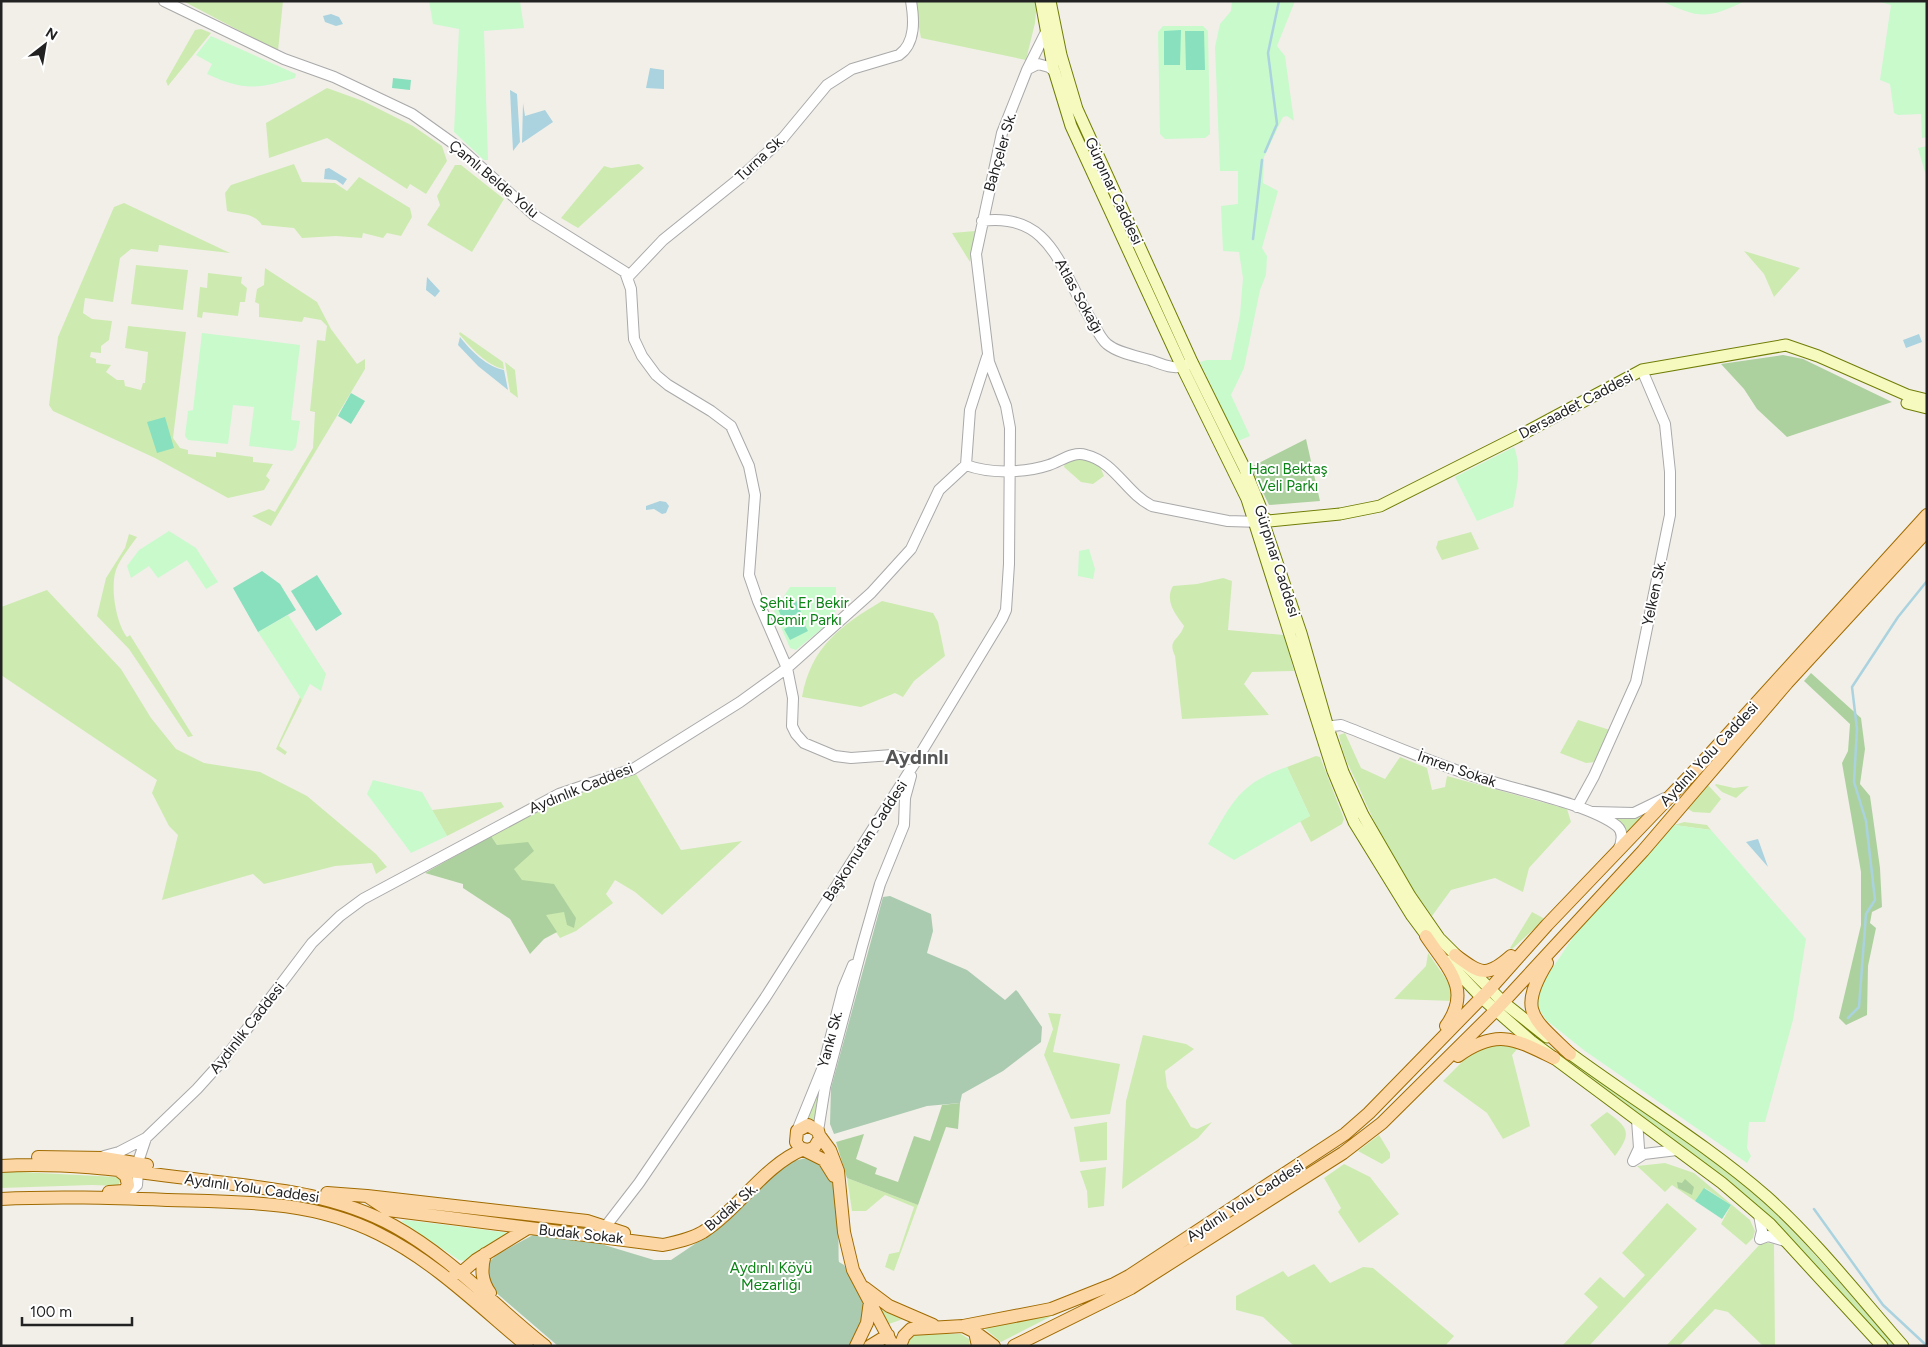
<svg xmlns="http://www.w3.org/2000/svg" width="1928" height="1347" font-family="Figtree,sans-serif">
  <style>
    .grass { fill: #cdebb0 }
    .forest { fill: #add19e }
    .cemetery { fill: #aacbaf }
    .park { fill: #c8facc }
    .pitch { fill: #88e0be }
    .water { fill: #aad3df }
    .lines { fill: none; stroke-linecap: round; stroke-linejoin: round }
    .stream { stroke: #aad3df; stroke-width: 2.5 }
    .tertiary-casing { stroke: #a9a9a9; stroke-width: 12 }
    .secondary-casing { stroke: #707d05; stroke-width: 13 }
    .primary-casing { stroke: #a06b00; stroke-width: 14 }
    .tertiary { stroke: #fff; stroke-width: 10 }
    .secondary { stroke: #f7fabf; stroke-width: 11 }
    .primary { stroke: #fcd6a4; stroke-width: 12 }
    .labels { text-anchor: middle; dominant-baseline: central; stroke-width: 4; stroke-linejoin: round; paint-order: stroke }
    .street-label { font-size: 15px; fill: #222; stroke: #fff }
    .park-label { font-size: 15px; fill: #0c8416; stroke: #fff }
    .district-label { font-size: 20px; font-weight: bold; fill: #555; stroke: #fff }
  </style>
  <rect width="100%" height="100%" fill="#f2efe9"/>
  <path class="grass" d="M183 1H283L278 51Z
    M914 1H1037L1035 23 1026 60 921 38Z
    M201 29 211 33 168 86 166 81 195 30Z
    M327 88 363 101 413 126 442 146 447 161 426 194 410 184 407 189 327 138 269 158 266 123Z
    M294 164 302 182 335 183 347 191 359 177 410 208 412 217 401 236 387 233 383 238 363 233 362 238 336 236 302 238 294 228 262 225C253 212 241 215 227 211L225 193 231 185Z
    M639 164 644 168 578 228 561 218 604 166 611 168Z
    M455 165H461L504 199 472 252 427 225 440 205 437 196Z
    M124 203 230 253 159 245 158 252 131 249 120 258 113 302 85 298 83 313 92 319 112 321 109 340 101 346V353L91 352 90 357 96 359V363L111 365 106 372 117 380H124L125 386 141 390 143 383H145L148 352 125 348 128 326 186 332 173 438 180 448 188 450V454L216 457V452L253 457V462L273 464 266 476 270 480 264 490 228 498 155 458 53 411 49 405 58 337 114 207Z
    M975 231 970 262 952 233Z
    M1744 251 1800 268 1774 297 1764 274Z
    M136 265 188 270 183 310 131 304Z
    M265 268 317 302 331 329 357 364 365 359V369L271 526 252 516 269 509 275 512 313 448 315 412 310 411 317 340 325 341 327 326 321 320 304 317 302 322 259 317V304L255 302 257 289 264 285Z
    M208 273 242 277 241 283 247 288 245 302H240L238 316 203 312 202 318 197 317 200 287 207 288Z
    M460 332 503 362 504 369C487 366 470 347 459 334Z
    M505 362 515 370 518 398 510 392Z
    M1081 458 1099 464 1104 476 1093 484 1081 482 1064 467 1065 463Z
    M1471 532 1479 549 1442 560 1436 548 1438 541Z
    M129 534 137 537C130 547 120 559 116 570 110 587 116 623 127 637L130 635 193 736 188 737 129 649 97 616 106 578 125 548Z
    M1223 578 1232 581 1228 630 1284 635 1294 671 1252 672 1244 684 1269 715 1182 719 1175 656C1167 639 1179 641 1184 626 1176 615 1164 601 1173 586L1197 584Z
    M47 590 121 669 151 718 176 749 204 763 260 772 307 796 376 854 387 867 376 874 372 863 335 866 264 884 253 874 162 900 178 835 169 826 152 793 157 780 1 675V607Z
    M882 601 933 613 938 622 945 656 914 681 903 697 895 693 861 707 802 697C811 647 840 626 882 601Z
    M300 697 302 700 279 746 287 752 285 755 276 749Z
    M1578 720 1610 730 1595 762 1586 763 1560 753Z
    M1345 733 1361 768 1385 779 1400 757 1427 768 1432 790 1445 787 1447 776 1567 809 1571 822 1529 868 1523 892 1495 878 1451 890 1432 916C1402 876 1377 831 1358 785 1350 769 1342 753 1339 735Z
    M1316 756 1320 757 1344 819 1342 824 1311 842 1300 821 1310 816 1287 767Z
    M636 774 681 850 742 841 662 915 635 892 615 880 606 894 613 903 576 931 560 938 491 836 561 800Z
    M1716 784 1734 788 1749 786 1736 798 1722 792 1715 785Z
    M1708 785 1721 799 1710 813 1693 812 1688 809Z
    M501 802 504 807 447 836 432 810Z
    M1650 809 1625 837 1602 814Z
    M1684 822 1707 825 1711 830 1674 825Z
    M1532 912 1545 919 1512 949 1510 948Z
    M1428 953 1451 986 1454 1001 1394 999 1426 966Z
    M1048 1013 1061 1014 1053 1052 1120 1064 1110 1114 1071 1119 1044 1055 1053 1029Z
    M1143 1035 1186 1044 1194 1049 1165 1071 1167 1087 1191 1127 1197 1129 1212 1122 1198 1138 1122 1189 1126 1101Z
    M1540 1039C1609 1089 1682 1133 1747 1188 1802 1235 1847 1292 1895 1346H1889L1768 1215 1723 1177Z
    M1490 1044 1519 1047 1512 1055 1530 1126 1503 1139 1487 1113 1443 1081 1471 1053Z
    M821 1081 817 1124 804 1121Z
    M1607 1112C1629 1128 1632 1133 1615 1156L1590 1125Z
    M1107 1122V1160L1080 1162 1074 1127Z
    M1379 1135 1390 1153V1158L1382 1164 1358 1151Z
    M1665 1163 1694 1173 1750 1220 1755 1231 1753 1238 1746 1245 1721 1224 1731 1205 1705 1188 1695 1201 1672 1185 1665 1192 1637 1166Z
    M1344 1164 1370 1177 1399 1214 1359 1243 1338 1212 1341 1208 1324 1178Z
    M1106 1167 1104 1206 1088 1208 1087 1191 1080 1171Z
    M1 1171 117 1177 121 1179 118 1186 92 1185 1 1188Z
    M847 1178 918 1205 894 1271 885 1267 889 1254 899 1252 914 1207 885 1195 866 1211H852Z
    M1667 1203 1697 1229 1589 1346H1562L1598 1307 1584 1294 1600 1277 1624 1298 1645 1275 1622 1253Z
    M504 1217 539 1222 545 1219 576 1223 592 1229 504 1219Z
    M1762 1242 1774 1244 1775 1346H1763L1728 1312 1715 1309 1679 1346H1666Z
    M1314 1264 1330 1283 1363 1267 1373 1268 1454 1336 1445 1346H1294L1263 1317 1236 1310V1296L1283 1271 1288 1277Z
    M876 1301 903 1319 886 1325Z
    M1071 1306 1001 1342 984 1328 1013 1323Z
    M915 1334H961L969 1339 970 1346H903Z"/>
  <path class="forest" d="M1783 355 1803 359 1892 402 1787 437 1757 409 1744 389 1721 364Z
    M1306 439 1320 501 1269 505 1251 467Z
    M1811 673 1861 718 1865 749 1860 784 1870 796 1880 868 1882 907 1872 912 1870 923 1876 928 1868 966 1867 1015 1846 1025 1839 1018 1861 925V872L1842 763 1848 751 1850 724 1804 681Z
    M491 836 497 845 528 842 534 851 514 869 522 880 554 884 576 918 574 928 567 925 564 912 546 915 557 932 544 939 530 954 510 919 463 888V884L425 873Z
    M960 1103 958 1129 946 1127 918 1205 847 1178 836 1142 864 1134 856 1159 877 1168 875 1174 898 1182 914 1136 930 1141 942 1105Z
    M1685 1179 1694 1187 1692 1195 1678 1188 1677 1182 1682 1183Z"/>
  <path class="cemetery" d="M890 896 931 914 933 931 927 953 967 970 1005 1000 1016 990 1018 992 1042 1027 1041 1042 1003 1071 962 1094 960 1103 927 1106 834 1134 830 1124 831 1088 883 897Z
    M806 1158C810 1159 814 1159 818 1161 842 1175 838 1238 839 1262L844 1265 863 1303 865 1317 850 1346H558L493 1290 485 1265 498 1254 533 1235 601 1244 654 1260H671L726 1223 786 1163Z"/>
  <path class="park" d="M429 1H520L524 28 484 31 488 160H484L454 132 459 29 433 24Z
    M1232 1H1295L1277 46 1285 56 1294 121 1287 116 1283 117 1264 157 1263 183 1278 191 1262 248 1267 256 1266 275 1260 290 1244 368 1231 395 1250 436 1238 441 1200 362 1207 360H1231L1240 315 1243 278 1239 252 1223 251 1221 206 1238 204V171H1220L1215 47 1220 24 1231 11Z
    M1661 1H1745C1706 20 1699 18 1661 1Z
    M1877 1H1927V137L1922 138 1921 114 1898 115 1894 113 1890 84 1880 80 1891 5Z
    M1163 26H1203L1208 31 1210 134 1205 138 1165 139 1160 134 1158 32Z
    M211 36 296 74 295 78C256 89 244 91 207 74L212 64 196 55Z
    M1927 146V179L1918 148Z
    M202 333 300 345 291 420 300 421 296 447 292 451 249 446 254 407 233 405 228 444 188 440 185 436 188 411 193 410Z
    M1514 447C1522 467 1517 487 1513 507L1477 521 1455 477Z
    M169 531 196 548 218 582 206 589 187 560 158 578 149 566 131 578 127 566 139 550Z
    M1089 549 1095 569 1093 579 1078 576 1079 551Z
    M790 587H836L835 618 796 650 790 648 774 611Z
    M288 615 326 674 321 691 310 684 302 700 258 632Z
    M1287 767 1310 816 1234 860 1208 844C1232 803 1239 783 1287 767Z
    M373 780 422 792 447 836 411 853 367 794Z
    M1674 825 1711 830 1806 939 1793 1020 1765 1122H1749L1747 1148 1751 1156 1747 1163 1585 1051 1546 1020 1537 1005V991L1576 933Z
    M406 1220 510 1233 465 1261 459 1260 401 1221Z"/>
  <path class="pitch" d="M1181 30 1180 65H1164V31Z
    M1185 31H1204L1205 70H1186Z
    M393 78 411 80 410 90 392 88Z
    M351 393 365 401 351 424 338 416Z
    M165 417 174 448 157 453 147 422Z
    M262 571 280 584 296 610 258 632 233 588Z
    M317 575 342 614 316 631 291 591Z
    M796 600 801 612 783 620 778 609Z
    M802 620 808 631 790 640 784 629Z
    M1704 1188 1731 1205 1722 1219 1695 1201Z"/>
  <path class="water" d="M331 14 339 17 343 24 336 26 325 22 323 16Z
    M650 68 664 70V89L646 88Z
    M510 90 517 94 520 142 513 151Z
    M523 103 525 116 545 110 553 122 522 143Z
    M329 168 347 179 343 185 336 180 324 179 325 169Z
    M427 277 440 291 435 297 426 290Z
    M1919 334 1922 342 1906 348 1903 340Z
    M460 337C471 351 487 367 504 370L508 390 478 366 458 345Z
    M660 501 666 502 669 506 666 513 662 514 654 509 646 510V506Z
    M1758 839 1768 867 1746 842Z"/>
  <g class="lines">
    <path class="stream" d="M1265 152 1277 124 1268 53 1279 1
      M1253 239 1262 160
      M1848 1018 1859 1007 1866 914 1875 900 1866 821 1854 782 1857 729 1852 687 1898 617 1927 581
      M1814 1209 1883 1305 1927 1346"/>
    <g class="tertiary-casing">
      <path id="tertiary" d="M164 1 284 59 334 77 412 114 461 149 534 215 625 272 631 289 634 339 642 356 656 375 668 385 711 411 731 426 749 466 755 495 749 575 758 601 787 668 793 698 792 726 796 734 804 743 835 756 851 758 892 755 916 761
        M1028 69 1038 64 1049 67 1055 72
        M982 221C1052 212 1060 270 1090 318 1095 326 1100 338 1107 344 1118 353 1136 356 1150 360 1164 365 1175 371 1189 364
        M628 277 663 240 740 178 783 138 827 85 852 69 899 55C916 43 914 19 911 1
        M966 465C990 474 1025 473 1049 465 1061 461 1073 451 1086 455 1115 462 1126 493 1152 506L1228 521 1261 522
        M1327 736 1333 726 1341 725C1385 742 1428 761 1473 776 1511 789 1587 803 1617 826 1624 832 1622 843 1618 850
        M1577 807 1594 776 1636 682 1670 515V472L1665 424 1642 370
        M1593 812 1634 813 1665 798
        M797 1131 823 1067 843 989 853 965
        M818 1131 825 1087 862 947 880 884 904 825 905 798 911 776
        M104 1156 119 1152 146 1138
        M1633 1161 1644 1154 1677 1150
        M1633 1161 1639 1148 1637 1120
        M124 1191 133 1189 137 1185 139 1159 146 1138 197 1089 225 1058 312 943 340 916 363 899 559 794 633 769 740 702 787 668 871 593 911 549 939 490 966 465 970 410 987 357
        M1759 1215 1762 1231 1760 1239
        M602 1231 639 1183 765 998 916 761 1002 619 1006 610 1009 564 1010 428 1006 406 989 362 976 254 1002 133 1027 70 1046 32
        M1760 1239 1768 1236 1785 1241"/>
    </g>
    <g class="secondary-casing">
      <path id="secondary" d="M1041 1 1053 67 1071 126 1182 367 1247 499 1333 771 1354 822 1412 916 1432 943
        M1050 1 1061 55 1077 109 1192 362 1244 467 1260 506 1265 527 1301 633 1329 731 1343 772 1363 815 1410 896 1439 938 1503 1002 1547 1037
        M1907 403 1927 408
        M1260 515 1269 521 1340 514 1380 506 1517 437 1642 370 1786 345 1818 356 1907 395 1927 400
        M1447 961 1482 998 1531 1041 1722 1183 1770 1224 1882 1346
        M1564 1049C1631 1099 1704 1142 1767 1197 1817 1242 1859 1296 1903 1346"/>
    </g>
    <g class="primary-casing">
      <path id="primary" d="M1426 936C1447 968 1473 989 1446 1026
        M1455 955C1481 974 1486 978 1511 956
        M1547 963C1517 1012 1533 1018 1570 1054
        M1458 1056C1497 1028 1515 1039 1554 1058
        M819 1135 830 1150 838 1171 844 1232 853 1270 893 1346
        M807 1150 814 1148 820 1138 818 1131 808 1125 797 1131 796 1142 800 1148 824 1160 834 1176
        M38 1157 104 1158 147 1165
        M1 1166C66 1162 129 1171 193 1179 263 1188 332 1192 394 1226 452 1258 494 1306 545 1346
        M109 1192 124 1191 128 1185 126 1176 117 1169
        M327 1193 367 1196 587 1221 624 1233
        M367 1196 388 1210 663 1245C677 1242 691 1239 703 1232 739 1209 764 1165 804 1149
        M1 1199C57 1196 112 1198 168 1200 241 1202 312 1200 379 1234 434 1261 480 1307 527 1346
        M485 1254C481 1269 481 1280 490 1293
        M455 1274 462 1272 476 1260 528 1228
        M865 1288 889 1306 933 1325
        M963 1326 975 1332 978 1346
        M975 1332 994 1346
        M856 1346 867 1323 870 1301
        M870 1346 888 1335
        M900 1346 904 1336 911 1329 963 1326 1051 1309 1114 1284 1129 1276 1345 1134 1369 1113 1489 990 1547 925 1701 764 1927 515
        M1014 1346 1131 1288 1343 1153 1382 1123 1495 1011 1643 851 1787 683 1927 531"/>
    </g>
    <use href="#tertiary" class="tertiary"/>
    <use href="#secondary" class="secondary"/>
    <use href="#primary" class="primary"/>
  </g>
  <g class="labels">
    <g class="street-label">
      <text transform="translate(1000 152) rotate(-74)">Bahçeler Sk.</text>
      <text transform="translate(760 158) rotate(-43)">Turna Sk.</text>
      <text transform="translate(494 179) rotate(40)">Çamlı Belde Yolu</text>
      <text transform="translate(1114 191) rotate(65)">Gürpınar Caddesi</text>
      <text transform="translate(1079 296) rotate(61)">Atlas Sokağı</text>
      <text transform="translate(1576 405) rotate(-28)">Dersaadet Caddesi</text>
      <text transform="translate(1277 561) rotate(72)">Gürpınar Caddesi</text>
      <text transform="translate(1654 593) rotate(-78)">Yelken Sk.</text>
      <text transform="translate(1709 754) rotate(-47)">Aydınlı Yolu Caddesi</text>
      <text transform="translate(1457 769) rotate(19)">İmren Sokak</text>
      <text transform="translate(581 788) rotate(-22)">Aydınlık Caddesi</text>
      <text transform="translate(865 841) rotate(-57)">Başkomutan Caddesi</text>
      <text transform="translate(247 1028) rotate(-52)">Aydınlık Caddesi</text>
      <text transform="translate(830 1039) rotate(-75)">Yankı Sk.</text>
      <text transform="translate(252 1188) rotate(8)">Aydınlı Yolu Caddesi</text>
      <text transform="translate(1245 1201) rotate(-33)">Aydınlı Yolu Caddesi</text>
      <text transform="translate(731 1207) rotate(-41)">Budak Sk.</text>
      <text transform="translate(581 1234) rotate(6)">Budak Sokak</text>
    </g>
    <g class="park-label">
      <text x="1288" y="469">Hacı Bektaş<tspan x="1288" dy="17">Veli Parkı</tspan></text>
      <text x="804" y="603">Şehit Er Bekir<tspan x="804" dy="17">Demir Parkı</tspan></text>
      <text x="771" y="1268">Aydınlı Köyü<tspan x="771" dy="17">Mezarlığı</tspan></text>
    </g>
    <g class="district-label">
      <text x="917" y="757">Aydınlı</text>
    </g>
  </g>
  <rect width="1928" height="1347" fill="none" stroke="#222222" stroke-width="5"/>
  <g transform="translate(45 45) rotate(31)" stroke="#ffffff" stroke-width="4" paint-order="stroke">
  <path d="M0-4L9 19L0 12L-9 19Z" fill="#222222"/>
  <text y="-8" font-size="14" font-weight="bold" text-anchor="middle" fill="#222222">N</text>
  </g>
  <path d="M22 1317v8h110v-8" fill="none" stroke="#222222" stroke-width="2.5"/>
  <text x="30" y="1317" font-size="15" fill="#222222" stroke="#ffffff" stroke-width="4" paint-order="stroke">100 m</text>
</svg>
